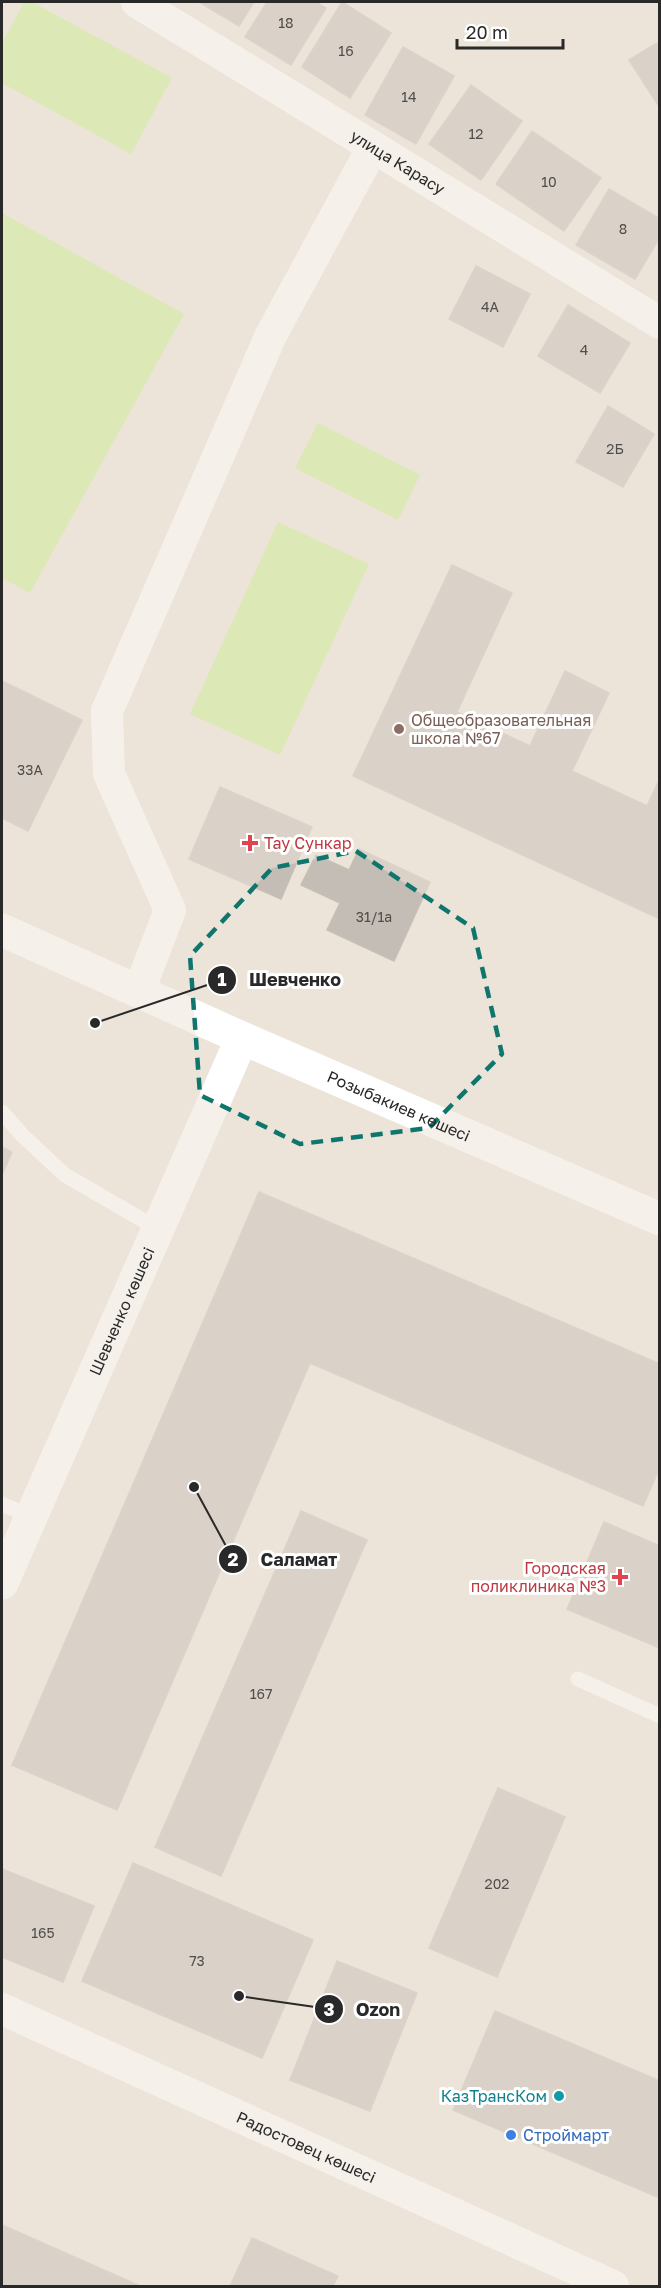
<svg xmlns="http://www.w3.org/2000/svg" width="661" height="2288" font-family="'Golos Text',sans-serif">
  <style>
    .pitch { fill: #c8ee8d }
    .building { fill: #c4bdb6; stroke: #c7bfb3; stroke-width: 1.5 }
    .lines { fill: none; stroke-linecap: round; stroke-linejoin: round }
    .service { stroke: #fff; stroke-width: 15 }
    .minor { stroke: #fff; stroke-width: 32 }
    .tertiary { stroke: #fff; stroke-width: 33 }
    .secondary { stroke: #fff; stroke-width: 33 }
    .marked { fill: none; stroke: #0f766e; stroke-width: 4.5; stroke-dasharray: 12 8; stroke-linejoin: round }
    .education-dot { fill: #8d6e63; stroke: #fff; stroke-width: 2 }
    .health-dot { fill: #e0444e; stroke: #fff; stroke-width: 2 }
    .culture-dot { fill: #0f9aa8; stroke: #fff; stroke-width: 2 }
    .shop-dot { fill: #3f7fe0; stroke: #fff; stroke-width: 2 }
    .labels { text-anchor: middle; dominant-baseline: central; stroke-width: 6; stroke-linejoin: round; paint-order: stroke }
    .number-label { font-size: 14px; fill: #504e4c }
    .street-label { font-size: 16px; fill: #292929; stroke: #fff }
    .education-label { font-size: 16px; fill: #785e54; stroke: #fff; text-anchor: start }
    .health-label { font-size: 16px; fill: #be3a42; stroke: #fff; text-anchor: start }
    .culture-label { font-size: 16px; fill: #0d838f; stroke: #fff; text-anchor: end }
    .shop-label { font-size: 16px; fill: #366cbe; stroke: #fff; text-anchor: start }
    .leader { fill: none; stroke: #292929; stroke-width: 2 }
    .callout-dot { fill: #292929; stroke: #fff; stroke-width: 2 }
    .mark-label { font-size: 18px; text-anchor: middle; font-weight: bold; fill: #fff }
    .callout-label { font-size: 18px; text-anchor: middle; font-weight: bold; fill: #292929; stroke: #fff; stroke-width: 6; stroke-linejoin: round; paint-order: stroke }
  </style>
  <rect width="100%" height="100%" fill="#ece3d9"/>
  <path class="pitch" d="M24 2H32L172 78 131 154 2 83V43Z
    M2 213 184 314 30 593 2 578Z
    M318 423 420 475 398 520 295 468Z
    M278 522 369 564 280 755 190 714Z"/>
  <path class="building" d="M199 2H254L239 26Z
    M267 2H316L326 8 291 65 245 37Z
    M342 2 391 33 350 98 302 67Z
    M660 41V108L629 60Z
    M403 47 454 76 416 144 365 115Z
    M471 85 522 121 481 180 429 144Z
    M532 131 601 178 564 231 496 184Z
    M609 189 660 219V237L635 279 576 245Z
    M476 266 530 294 503 347 449 319Z
    M568 305 630 343 600 393 538 356Z
    M608 406 654 434 623 487 576 462Z
    M452 565 512 593 457 712 530 746 565 671 609 693 572 771 647 806 660 778V919L353 776Z
    M2 681 82 720 28 831 2 818Z
    M220 787 312 827 281 899 189 859Z
    M359 849 430 882 394 961 327 930 340 903 301 885 316 855 349 870Z
    M2 1147 12 1152 2 1175Z
    M259 1192 660 1364V1467L643 1506 310 1363 117 1810 12 1765Z
    M301 1511 367 1540 221 1876 155 1847Z
    M604 1522 660 1546V1648L567 1609Z
    M498 1788 565 1817 497 1977 429 1948Z
    M133 1863 313 1940 262 2058 82 1981Z
    M2 1869 94 1906 63 1982 2 1957Z
    M337 1961 417 1993 370 2111 290 2080Z
    M495 2011 660 2081V2198L453 2110Z
    M2 2225 140 2286H2Z
    M252 2238 338 2276 333 2286H230Z"/>
  <g class="lines">
    <path class="service" d="M2 1112 22 1135 65 1175 158 1229
      M2 1504 31 1517
      M578 1679 660 1716"/>
    <g class="minor">
      <path id="s1" d="M137 2 660 323"/>
      <path d="M139 991 170 910 109 774 107 711 271 335 373 147"/>
      <path id="s2" d="M2 2009 613 2286"/>
    </g>
    <path class="tertiary" id="s3" d="M2 1583 242 1038"/>
    <path class="secondary" id="s4" d="M2 930 242 1038 660 1219"/>
  </g>
  <path d="M0 0H661V2288H0ZM356 851 473 928 502 1054 429 1128 300 1144 200 1095 190 956 272 868Z" fill="#ece3d9" fill-opacity=".55" fill-rule="evenodd"/>
  <path class="marked" d="M356 851 473 928 502 1054 429 1128 300 1144 200 1095 190 956 272 868Z"/>
  <circle class="education-dot" cx="399" cy="729" r="6"/>
  <g class="health-dot">
    <path d="M247 834h6v6h6v6h-6v6h-6v-6h-6v-6h6z"/>
    <path d="M617 1568h6v6h6v6h-6v6h-6v-6h-6v-6h6z"/>
  </g>
  <circle class="culture-dot" cx="559" cy="2096" r="6"/>
  <circle class="shop-dot" cx="511" cy="2135" r="6"/>
  <g class="labels">
    <g class="number-label">
      <text x="286" y="22">18</text>
      <text x="346" y="50">16</text>
      <text x="409" y="96">14</text>
      <text x="476" y="133">12</text>
      <text x="549" y="181">10</text>
      <text x="623" y="228">8</text>
      <text x="490" y="306">4А</text>
      <text x="584" y="349">4</text>
      <text x="615" y="448">2Б</text>
      <text x="30" y="769">33А</text>
      <text x="374" y="916">31/1а</text>
      <text x="261" y="1693">167</text>
      <text x="497" y="1883">202</text>
      <text x="43" y="1932">165</text>
      <text x="197" y="1960">73</text>
    </g>
    <g class="street-label">
      <text stroke="none"><textPath href="#s1" startOffset="306">улица Карасу</textPath></text>
      <text stroke="none"><textPath href="#s4" startOffset="434">Розыбакиев көшесі</textPath></text>
      <text stroke="none"><textPath href="#s3" startOffset="297">Шевченко көшесі</textPath></text>
      <text stroke="none"><textPath href="#s2" startOffset="334">Радостовец көшесі</textPath></text>
    </g>
    <g class="education-label">
      <text x="411" y="720">Общеобразовательная<tspan x="411" dy="18">школа №67</tspan></text>
    </g>
    <g class="health-label">
      <text x="264" y="843">Тау Сункар</text>
      <text x="606" y="1568" text-anchor="end">Городская<tspan x="606" dy="18">поликлиника №3</tspan></text>
    </g>
    <g class="culture-label">
      <text x="547" y="2096">КазТрансКом</text>
    </g>
    <g class="shop-label">
      <text x="523" y="2135">Строймарт</text>
    </g>
  </g>
  <path class="leader" d="M95 1023L222 980M194 1487L233 1559M239 1996L329 2009"/>
  <g class="callout-dot">
    <circle cx="95" cy="1023" r="6"/>
    <circle cx="194" cy="1487" r="6"/>
    <circle cx="239" cy="1996" r="6"/>
    <circle cx="222" cy="980" r="15"/>
    <circle cx="233" cy="1559" r="15"/>
    <circle cx="329" cy="2009" r="15"/>
  </g>
  <g class="mark-label">
    <text x="222" y="986">1</text>
    <text x="233" y="1566">2</text>
    <text x="329" y="2016">3</text>
  </g>
  <g class="callout-label">
    <text x="295" y="986">Шевченко</text>
    <text x="299" y="1566">Саламат</text>
    <text x="378" y="2016">Ozon</text>
  </g>
  <rect width="661" height="2288" fill="none" stroke="#292929" stroke-width="6"/>
  <path d="M457 39v9h106v-9" fill="none" stroke="#292929" stroke-width="3"/>
  <text x="466" y="39" font-size="18" fill="#292929" stroke="#ffffff" stroke-width="4.5" paint-order="stroke">20 m</text>
</svg>
